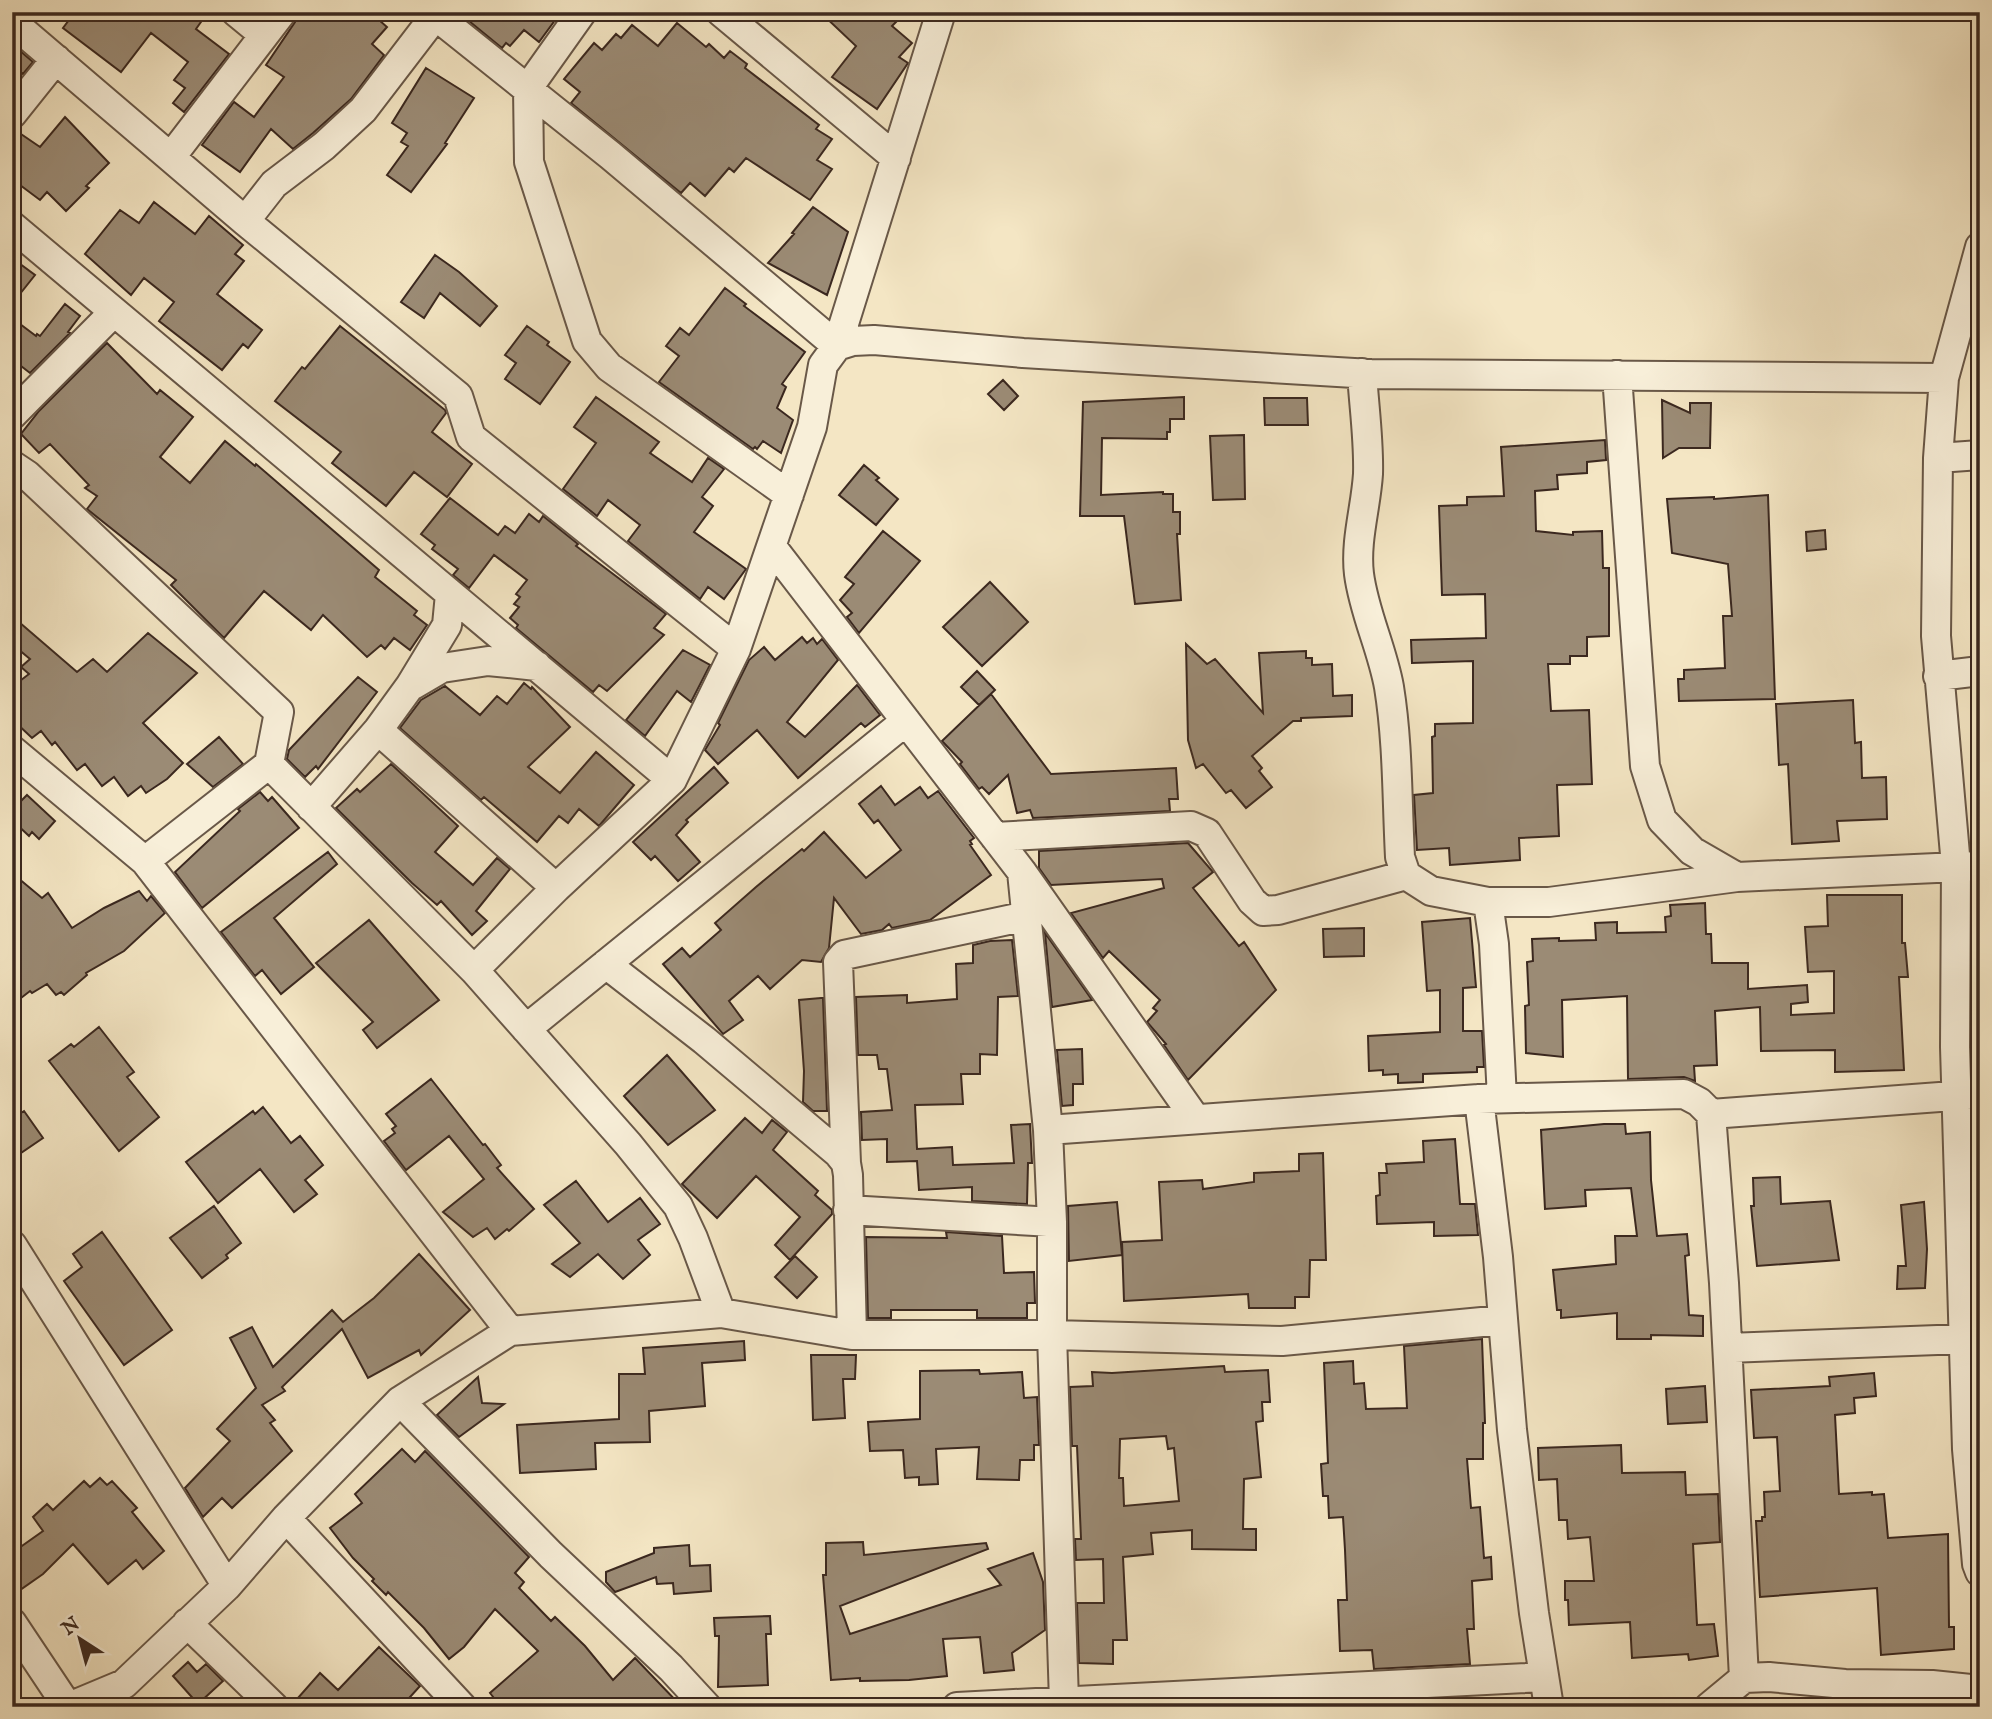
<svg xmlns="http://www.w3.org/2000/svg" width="1992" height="1719" font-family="'IM FELL English',serif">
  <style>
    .building { fill: #9b8b75; stroke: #3b281f; stroke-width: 2; fill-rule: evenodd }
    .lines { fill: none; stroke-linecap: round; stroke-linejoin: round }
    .minor-casing { stroke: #695848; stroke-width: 32 }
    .minor { stroke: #f8efd9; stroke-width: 28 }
  </style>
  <rect width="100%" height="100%" fill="#f4e6c4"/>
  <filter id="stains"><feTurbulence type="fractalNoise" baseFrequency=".00286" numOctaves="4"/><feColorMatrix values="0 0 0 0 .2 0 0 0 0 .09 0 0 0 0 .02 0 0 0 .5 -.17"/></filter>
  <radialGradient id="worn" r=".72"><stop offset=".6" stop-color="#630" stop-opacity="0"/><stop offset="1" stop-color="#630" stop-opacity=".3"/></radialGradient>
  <path class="building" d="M75 12H208L196 29 229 54 184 112 173 103 185 88 174 80 188 62 151 33 121 72 63 28Z
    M298 12H370L387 27 372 44 384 55 351 99 313 133 293 149 271 129 240 172 202 145 234 102 254 117 284 77 266 65 295 22Z
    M458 12H561L539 42 524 30 510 46 506 43 502 48Z
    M820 12H906L892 26 912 43 899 57 908 63 877 109 832 77 856 46Z
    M677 23 706 47 709 44 724 58 730 51 747 64 745 68 819 125 816 129 832 139 817 160 832 169 810 200 746 158 734 172 729 168 705 196 690 183 681 193 571 103 580 92 564 79 594 43 602 50 616 34 621 38 632 25 658 46Z
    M12 44 33 62 23 74 12 65Z
    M426 68 474 98 445 143 447 144 411 192 387 175 408 146 401 142 407 133 392 123Z
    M65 117 109 163 86 186 89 188 66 211 47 192 40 200 12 179V130H15L40 147Z
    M154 202 195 234 209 216 243 245 235 254 244 261 217 294 262 330 248 348 243 344 222 370 159 321 174 302 144 278 131 295 85 254 120 210 139 223Z
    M813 207 848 232 827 295 768 263 794 234 792 233Z
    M435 255 459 272 497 306 480 326 440 293 424 318 401 302Z
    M12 258 35 275 12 304Z
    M725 288 746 304 744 306 805 352 782 384 786 387 777 408 793 420 781 453 763 441 757 449 755 447 753 449 659 382 679 356 666 346 680 328 689 335Z
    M65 304 80 316 68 332 70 333 30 373 12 359V318L36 336 37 334 40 336Z
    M340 326 445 410 446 413 432 432 472 464 447 497 414 472 386 506 332 463 341 452 275 401 302 367 305 369Z
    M527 326 549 342 547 345 570 362 540 404 505 379 516 363 505 355Z
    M107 343 157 394 160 390 193 417 160 457 190 483 225 441 255 466 256 464 379 570 375 577 417 611 414 615 427 625 410 650 394 638 385 649 381 645 367 657 323 615 311 630 264 591 224 638 171 585 176 580 87 509 97 496 85 488 89 485 50 444 39 453 21 434 39 411Z
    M1003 380 1018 396 1004 410 988 394Z
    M596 397 659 442 650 453 692 482 708 458 724 469 702 497 713 506 694 532 746 569 724 599 708 587 700 599 628 541 640 525 608 500 597 516 563 489 596 443 574 427Z
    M1184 397V419H1170V432H1167V439L1102 438 1101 495 1163 492V494H1173V512H1180V534H1177L1181 600 1135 604 1124 516H1080L1083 402Z
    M1264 398H1307L1308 425H1265Z
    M1662 400 1690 413V403H1711L1710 448H1679L1663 458Z
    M1244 435 1245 499 1213 500 1210 436Z
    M1605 440 1606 460 1587 462V473L1557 475 1558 489 1535 491 1536 531 1573 535V532L1602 531 1603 568H1609V636L1587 637V656H1570V664H1548L1551 711 1589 710 1592 784 1557 785 1559 836 1519 838 1520 860 1450 865 1449 848 1417 850 1414 795 1433 793 1432 737 1435 736V724L1473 723V661L1412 663 1411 640 1486 638 1485 594 1442 595 1439 506 1467 505V497L1504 496 1501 447Z
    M864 465 879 478 876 480 898 499 876 525 839 495Z
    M1768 495 1775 699 1679 701 1678 679H1684V670L1725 668 1723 616H1732L1728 564 1672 553 1667 499 1714 497V499Z
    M450 498 498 535 505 526 515 533 529 514 539 522 543 516 578 544 576 546 666 614 654 628 664 635 607 691 599 685 593 692 516 628 518 625 510 618 519 607 514 604 520 597 516 594 527 580 494 555 469 588 453 575 458 569 432 549 435 545 421 534Z
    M1825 530 1826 549 1807 551 1806 532Z
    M883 531 920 561 859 633 847 617 852 613 840 600 854 584 845 577Z
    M990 582 1028 622 982 666 943 627Z
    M12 616 77 672 93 659 107 672 148 633 197 673 143 723 183 763 167 779 146 793 141 786 128 796 114 777 102 786 85 764 77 770 55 742 52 745 41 731 32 738 12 719V687L29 674 21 667 30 659 12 644Z
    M802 637 807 643 813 638 817 644 822 639 838 660 787 722 805 737 857 685 880 715 865 727 861 723 798 778 757 730 718 764 705 750 720 725 718 723 749 660 764 647 775 660Z
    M1186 644 1207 664 1215 659 1263 713 1259 653 1306 651V658H1312V665L1332 664 1333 696 1352 695V716L1301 718V721H1293L1252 756 1262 768 1259 771 1272 787 1246 808 1231 790 1226 793 1203 764 1196 768 1188 740Z
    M683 650 710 665 691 702 677 691 645 736 626 720Z
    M977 671 995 690 979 705 961 687Z
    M358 677 377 692 318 769 316 766 305 777 287 759 289 750Z
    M524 683 531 689 532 687 570 727 528 767 560 793 596 752 634 785 599 826 579 809 568 823 559 816 537 842 484 797 481 800 400 728 421 700 445 686 480 715 497 696 507 704Z
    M991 694 1051 774 1176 768 1178 799H1169L1170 811 1033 818 1030 810 1017 813 1008 775 989 794 982 787 979 789 960 764 962 762 942 741Z
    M1853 700 1855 743 1861 742 1862 778 1886 777 1887 819 1837 821 1839 841 1792 844 1788 764 1779 765 1776 704Z
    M219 737 243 764 213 787 187 764Z
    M391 764 458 826 435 852 473 885 497 858 510 869 476 911 487 921 472 935 441 901 437 905 412 883 336 808 357 789 360 792Z
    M714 767 728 783 686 820 688 822 676 835 700 862 678 881 655 856 651 860 633 842Z
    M881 786 895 805 920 787 928 798 938 791 974 838 970 841 972 844 970 845 991 875 930 920 892 928 889 924 882 930 861 934 834 898 829 948 821 962 802 960 770 989 758 976 729 1001 743 1020 723 1034 663 964 682 948 690 957 721 930 715 923 756 887 802 849 804 851 824 832 866 878 901 850 878 820 874 823 859 804Z
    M260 792 268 801 272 797 299 828 202 908 175 872 240 811 238 809Z
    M27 795 55 821 39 839 32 832 29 836 12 820V810Z
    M1188 843 1213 872 1193 888 1239 946 1244 942 1276 990 1188 1080 1164 1045 1166 1044 1147 1022 1157 1011 1153 1008 1160 1000 1109 951 1103 958 1071 913 1164 888 1162 879 1051 885 1039 868V851Z
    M328 852 337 864 274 918 314 967 281 994 262 970 255 976 221 932Z
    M12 873 42 898 48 893 72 928 104 908 139 891 147 901 151 896 165 913 124 951 86 973 87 975 64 995 61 992 56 995 47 984 32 993 30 991 12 1005Z
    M1827 895H1902V943H1905L1908 977H1899L1904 1070 1835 1072V1050L1761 1051 1760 1007 1715 1011 1717 1065 1694 1066 1695 1081 1684 1077 1628 1079 1627 996 1562 1000 1563 1057 1526 1053 1525 1006 1529 1005 1527 962 1533 961 1532 939 1559 938V941L1596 940 1595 923 1617 922V933L1666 932 1665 917 1671 916 1670 905 1705 903 1706 934H1711L1712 963H1748V989L1807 985 1808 1002 1791 1004V1015L1834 1013V971L1808 972 1805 927 1828 926Z
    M1470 918 1476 987 1463 988V1031H1482L1484 1067H1477V1072L1423 1074V1082L1398 1083V1074L1383 1075V1070L1369 1071 1368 1036 1440 1032V990L1427 991 1422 922Z
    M369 920 439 1000 377 1048 363 1030 373 1022 316 963Z
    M1364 928V956L1324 957 1323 929Z
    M1045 933 1092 1000 1052 1007Z
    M1012 940 1018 996 998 997 997 1055 980 1054V1074H961L963 1104 915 1105 917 1149 952 1147 953 1165 1014 1163 1011 1125 1030 1124 1032 1163H1028L1027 1204 972 1201V1187L919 1190 917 1161 887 1162V1139L862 1140 861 1112 892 1110 887 1069H879L877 1055H858L856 997 907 995V1003L957 999 956 964 973 963V945L990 941Z
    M821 998H823L827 1111H813L803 1102 804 1071 799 1000Z
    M99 1027 134 1072 127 1077 159 1117 119 1151 49 1061 71 1044 74 1047Z
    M1082 1049 1083 1084H1073V1105L1062 1106 1057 1050Z
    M667 1055 715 1110 668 1145 624 1096Z
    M431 1079 483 1145 485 1144 501 1165 497 1168 534 1209 509 1231 507 1229 495 1239 487 1228 473 1237 443 1212 484 1179 449 1136 406 1170 384 1141 395 1133 392 1129 396 1126 386 1114Z
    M263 1107 291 1143 300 1136 323 1165 305 1180 317 1194 294 1212 260 1169 218 1203 186 1162 253 1111 255 1114Z
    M24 1111 43 1138 12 1159V1119Z
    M745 1118 762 1133 772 1120 787 1132 773 1150 818 1191 815 1195 832 1210V1214L790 1260 775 1245 800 1217 756 1176 717 1218 682 1184Z
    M1604 1124H1625L1626 1134 1650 1132 1651 1180 1657 1236 1687 1234 1689 1255 1685 1256 1689 1315 1703 1316V1336L1651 1335V1339H1617V1313L1561 1318V1310H1557L1553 1270 1616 1264 1615 1236H1637L1631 1188 1585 1190 1586 1206 1545 1209 1541 1130Z
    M1455 1139 1460 1204H1475L1478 1235 1434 1236V1222L1377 1224 1376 1196 1380 1195 1379 1173H1387L1386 1164 1424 1162 1423 1141Z
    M1323 1153 1326 1260H1310L1309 1297H1295V1308H1249L1248 1294 1124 1301 1122 1242 1162 1240 1159 1182 1202 1180 1203 1189 1254 1182V1173L1299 1171V1154Z
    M1780 1177 1781 1204 1830 1201 1839 1260 1757 1266 1751 1206H1754L1753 1178Z
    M576 1181 608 1222 640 1198 660 1224 638 1240 650 1255 623 1279 598 1254 570 1277 552 1264 580 1243 544 1205Z
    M1117 1202 1122 1255 1069 1261 1068 1206Z
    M1924 1202 1927 1249 1925 1288 1897 1289 1898 1266H1906L1901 1205Z
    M214 1206 241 1243 226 1255 228 1258 202 1278 170 1238Z
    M102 1232 172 1330 124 1365 64 1281 82 1267 73 1254Z
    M946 1232 1002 1236 1004 1273 1034 1272 1035 1303H1027V1318H977V1310H891V1318H868L866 1237 947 1238Z
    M419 1254 470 1310 421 1355 419 1350 368 1378 342 1329 282 1387 285 1391 262 1405 275 1420 270 1423 292 1451 232 1508 222 1498 203 1517 185 1488 230 1441 217 1429 256 1388 230 1338 252 1327 273 1367 332 1310 343 1322 374 1298Z
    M795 1256 817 1277 797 1298 775 1277Z
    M1482 1339 1485 1423H1483V1459H1467L1471 1508 1480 1507 1484 1558 1491 1557 1492 1579 1472 1581 1474 1629H1467L1470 1664 1374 1669 1372 1650 1340 1651 1338 1600H1347L1345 1550 1343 1517 1329 1518 1328 1496H1323L1321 1464 1328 1463 1324 1363 1353 1361 1354 1384 1364 1383 1366 1409 1407 1408 1404 1346Z
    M744 1341 745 1360 702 1363 705 1406 649 1411 650 1442 595 1443 596 1469 520 1473 517 1425 619 1419V1374H645L643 1348Z
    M811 1355H856L855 1379H843L845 1418 813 1420Z
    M1224 1366 1225 1372 1268 1370 1270 1402H1262L1263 1421 1256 1422 1261 1477 1244 1479 1243 1529H1256V1550L1192 1549V1530L1151 1533 1153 1554 1123 1557 1127 1640H1113V1664L1079 1663 1077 1603H1104L1103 1559 1076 1560 1075 1539H1081L1077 1446H1072L1070 1387 1093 1386 1092 1372 1112 1373ZM1166 1436 1168 1449 1174 1448 1179 1501 1124 1506 1123 1478H1119L1120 1439Z
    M979 1370 980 1374 1022 1372 1024 1398 1037 1397 1039 1445H1034V1460H1020L1019 1480 977 1479 979 1447 936 1449 938 1484 919 1485V1477L905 1478 903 1450 870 1451 868 1422 920 1419V1371Z
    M1874 1373 1876 1396 1854 1398 1855 1413 1835 1415 1839 1494 1872 1492V1495L1884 1494 1888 1538 1948 1534 1949 1627H1954V1649L1881 1655 1877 1588 1760 1597 1756 1521H1762V1517H1765L1764 1492 1780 1491 1777 1437 1754 1438 1751 1390 1830 1386 1829 1377Z
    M478 1377 482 1403 504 1404 459 1437 437 1415Z
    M1705 1386 1707 1422 1668 1424 1666 1389Z
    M1621 1445 1622 1473 1685 1472 1686 1495 1718 1494 1720 1542 1693 1544 1697 1625 1714 1624 1718 1656 1689 1660 1688 1654 1632 1658 1630 1622 1569 1625 1568 1600H1565V1581H1594L1590 1537 1568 1539 1567 1520H1559L1557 1479 1539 1480 1538 1448Z
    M402 1449 415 1462 425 1451 529 1557 515 1573 524 1582 519 1588 551 1621 555 1617 585 1646 613 1680 635 1658 682 1707H501L490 1693 538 1651 495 1609 464 1647 449 1659 424 1628 388 1592 386 1595 372 1581 374 1579 353 1558 330 1528 362 1503 355 1494Z
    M100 1478 107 1485 112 1481 137 1508 132 1512 164 1551 143 1569 136 1560 108 1584 73 1544 43 1574 20 1590 12 1579V1553L43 1531 33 1517 47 1504 53 1510 84 1481 90 1487Z
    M863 1542 864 1555 986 1543 988 1549 840 1606 850 1634 1001 1585 988 1569 1033 1553 1043 1582 1045 1630 1012 1653 1014 1670 984 1673 980 1637 943 1639 947 1676 909 1680 860 1681V1678L831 1680 823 1575H826V1543Z
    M689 1545 690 1566 710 1565 711 1591 674 1594 673 1583 657 1584 656 1577 615 1592 606 1582V1572L654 1553V1548Z
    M770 1616 771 1634H766L768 1685 718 1687 719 1636H715L714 1618Z
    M379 1647 420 1686 401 1707H290L320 1673 338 1690Z
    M188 1662 197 1672 206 1664 223 1681 198 1704 173 1676Z"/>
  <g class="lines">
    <g class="minor-casing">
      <path id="minor" d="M236 12 264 35
        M431 12 610 155 837 346
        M582 12 528 88 529 162 587 341 609 367 789 495
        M721 12 896 158
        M12 22 245 221 458 396 471 437 736 649
        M12 114 56 59
        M171 157 282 12
        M245 221 274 184 324 146 363 110 435 16
        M12 226 672 780
        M1980 247 1944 378 1938 458 1936 636 1956 866 1955 1047 1967 1449 1977 1564 1980 1572
        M837 346 853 341 874 340 1023 353 1371 374 1944 378
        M1362 373C1364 407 1369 440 1368 474 1366 507 1355 541 1359 574 1364 613 1382 648 1389 687 1398 743 1397 800 1400 857L1406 875 1431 891 1488 902H1549L1737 877 1980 866
        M1617 375 1645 766 1662 820 1692 851 1737 877
        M12 415 114 312
        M1938 458 1980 455
        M12 465 27 475 279 712 269 764 145 861
        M772 547 1022 872 1195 1118
        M1938 676 1980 671
        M413 685 442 668 488 661 537 666
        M378 730 556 888
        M12 750 145 861 510 1331
        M269 764 474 970 628 1144 678 1206 693 1238 721 1313
        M311 807 378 730 410 686 447 625 450 594
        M995 837 1191 826 1207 833 1252 901 1263 911 1278 910 1406 875
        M1022 872 1048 1130 1052 1222V1335L1064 1701
        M1488 902 1494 944 1502 1098
        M606 964 704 1040 838 1153 846 1163 848 1175 852 1335
        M474 970 556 888 672 780 736 649 812 427 823 365 837 346 941 12
        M526 1029 906 721
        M1479 1099 1498 1257 1512 1430 1534 1613 1549 1707
        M1711 1114 1980 1094
        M1048 1130 1479 1099 1684 1094 1699 1102 1711 1114 1724 1283 1744 1678
        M846 1163 838 962 844 955 1027 916
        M848 1210 1052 1222
        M12 1245 227 1586
        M1728 1348 1964 1339
        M400 1401 551 1555 671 1668 707 1707
        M286 1518 462 1707
        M12 1623 68 1707
        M187 1623 274 1707
        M69 1707 124 1684 227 1586 286 1518 400 1401 510 1331 721 1313 852 1335H1052L1282 1341 1503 1320
        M957 1707 1544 1677
        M1709 1707 1744 1678 1769 1677 1845 1684 1932 1685 1980 1690"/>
    </g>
    <use href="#minor" class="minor"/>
  </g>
  <rect width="1992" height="1719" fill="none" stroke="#f4e6c4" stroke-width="42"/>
  <rect x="14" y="14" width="1964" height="1691" fill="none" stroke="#3b281f" stroke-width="3.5"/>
  <rect x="21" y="21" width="1950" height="1677" fill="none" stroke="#3b281f" stroke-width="2"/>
  <g transform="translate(80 1639) rotate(324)" stroke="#f8efd9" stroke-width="5" paint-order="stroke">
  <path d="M0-5L12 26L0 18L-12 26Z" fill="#3b281f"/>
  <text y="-10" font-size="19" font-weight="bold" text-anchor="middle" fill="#3b281f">N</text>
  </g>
  <rect width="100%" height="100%" filter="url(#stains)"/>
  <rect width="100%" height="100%" fill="url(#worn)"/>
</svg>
